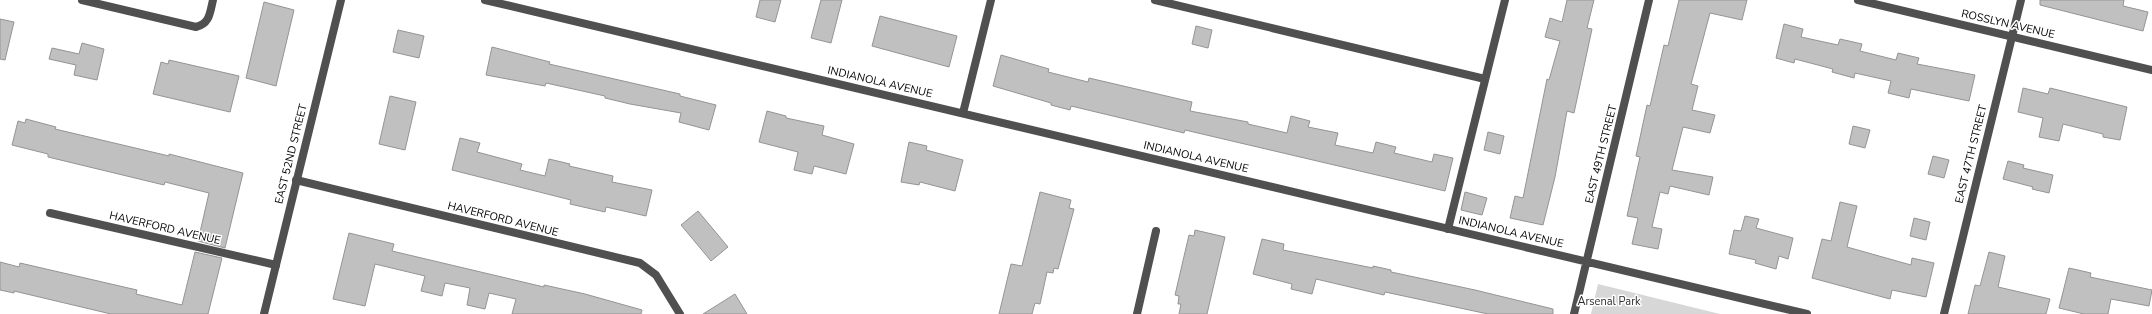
<svg xmlns="http://www.w3.org/2000/svg" width="2152" height="314" font-family="'Nunito Sans',sans-serif">
  <style>
    .green { fill: #d7d7d7 }
    .building { fill: #c0c0c0; stroke: #949494 }
    .lines { fill: none; stroke-linecap: round; stroke-linejoin: round }
    .service { stroke: #505050; stroke-width: 8 }
    .minor { stroke: #505050; stroke-width: 8 }
    .tertiary { stroke: #505050; stroke-width: 8 }
    .labels { text-anchor: middle; dominant-baseline: central; stroke-width: 3; stroke-linejoin: round; paint-order: stroke }
    .street-label { font-size: 11px; fill: #000; stroke: #fff }
    .park-label { font-size: 11px; fill: #2e2e2e; stroke: #fff }
  </style>
  <rect width="100%" height="100%" fill="#fff"/>
  <path class="green" d="M1598 284 1720 314H1591Z"/>
  <path class="building" d="M760 0H781L775 22 756 17Z
    M821 0H842L831 43 811 38Z
    M1567 0H1594L1587 28 1592 29 1574 113 1567 111 1555 177 1543 225 1510 218 1515 196 1523 198 1547 79 1549 80 1560 41 1545 37 1550 18 1562 22Z
    M1679 0H1747L1742 20 1710 13 1691 84 1698 86 1692 110 1715 115 1710 133 1683 127 1672 170 1713 177 1709 195 1670 186 1668 194 1660 192 1652 227 1662 229 1658 249 1632 244 1638 218 1627 216 1640 157 1636 156 1647 105 1650 106 1664 45 1668 46Z
    M2040 0H2124L2123 6 2148 12 2143 31 2040 5Z
    M264 2 294 10 276 86 246 78Z
    M880 16 957 36 949 67 872 46Z
    M0 19 14 22 5 60 0 59Z
    M1784 24 1803 29 1801 37 1838 45 1840 39 1862 44 1860 51 1896 60 1898 53 1919 58 1917 64 1975 75 1969 101 1911 89 1909 98 1888 93 1891 81 1855 73 1854 78 1832 72 1833 69 1795 59 1794 63 1776 58Z
    M1196 26 1212 30 1208 48 1192 44Z
    M398 30 424 36 419 58 393 52Z
    M82 43 104 49 97 80 74 75 76 65 49 59 52 48 79 54Z
    M492 47 550 62 549 64 680 94V96L716 105 709 130 679 122 681 113 630 104 605 98V96L546 83 545 86 486 75Z
    M1001 55 1049 69 1048 72 1088 82 1089 78 1192 102 1190 111 1248 122V124L1287 133 1291 116 1310 121 1308 127 1338 133 1335 145 1373 153 1376 142 1396 147 1394 153 1432 162 1434 154 1453 158 1445 191 1185 130 1184 133 1071 106 1070 110 1051 105V103L993 86Z
    M169 60 239 76 230 112 153 94 161 62 168 64Z
    M2023 88 2048 94 2050 88 2127 107 2120 140 2103 137V134L2063 124 2059 141 2039 137 2043 118 2018 112Z
    M390 96 416 102 405 150 379 144Z
    M767 111 786 116V118L824 126 822 135 854 144 846 174 814 166 812 174 794 170 798 152 759 142Z
    M26 119 56 127 55 129 169 156V154L243 173 225 248 198 241 209 193 165 182 164 185 48 157V154L12 145 18 121 25 123Z
    M1853 126 1870 130 1865 148 1849 144Z
    M1488 132 1504 136 1500 154 1484 150Z
    M460 138 480 143 477 152 522 164 520 170 545 176 549 159 570 164 569 166 613 176 612 182 652 190 646 216 606 207 605 212 570 204 571 200 452 170Z
    M909 142 927 146 926 150 963 160 955 191 920 182 919 185 901 182Z
    M1933 156 1949 160 1944 178 1928 174Z
    M2008 161 2024 165 2023 168 2053 175 2049 193 2032 189 2033 187 2003 179Z
    M1040 192 1071 200 1069 208 1074 209 1058 269 1054 268 1053 273 1047 272 1040 304 1035 303 1032 314H999L1011 264 1022 266Z
    M1465 192 1487 198 1482 215 1461 210Z
    M1840 202 1857 206 1847 247 1911 265 1912 258 1934 263 1926 297 1892 290 1890 299 1812 278 1822 239 1831 241Z
    M698 211 728 247 711 261 681 225Z
    M1745 216 1759 219 1756 228 1793 238 1788 259 1779 256 1776 269 1755 263 1756 260 1729 254 1734 230 1741 231Z
    M1914 218 1930 222 1926 240 1910 236Z
    M1195 230 1225 237 1207 314H1179L1181 304H1178L1179 296 1175 295 1189 235 1194 236Z
    M349 233 394 244 392 251 544 287V285L585 294 642 310 641 314H512L516 299 489 293 485 309 467 305 470 288 445 283 442 296 421 291 425 276 375 264 365 306 333 299Z
    M1262 239 1284 244 1283 250 1373 268V266L1391 270V272L1475 290 1553 309V314H1488L1385 292 1384 295 1316 279 1312 294 1291 289 1292 284 1253 274Z
    M195 252 222 258 208 314H111L14 291V293L0 290V262L19 267 20 263 137 290 136 294 182 305Z
    M1989 252 2005 256 1998 287 2050 299 2046 314H1968L1975 285 1980 286Z
    M2069 268 2091 273 2090 277 2152 290 2149 306 2111 299 2108 314H2084L2059 308Z
    M735 294 747 314H703Z"/>
  <g class="lines">
    <path class="service" d="M1155 0 1485 79
      M1448 229 1505 0"/>
    <path class="minor" d="M82 0 196 27C210 24 210 12 213 0
      M485 0 1807 314
      M1858 0 2152 70
      M963 113 991 0
      M296 180 640 263 656 275 680 314
      M50 213 276 265
      M1137 314 1156 231
      M1574 314 1649 0
      M1944 314 2021 0"/>
    <path class="tertiary" d="M264 314 341 0"/>
  </g>
  <g class="labels">
    <g class="street-label">
      <text transform="translate(2008 24) rotate(13)">ROSSLYN AVENUE</text>
      <text transform="translate(880 82) rotate(13)">INDIANOLA AVENUE</text>
      <text transform="translate(291 154) rotate(-76)">EAST 52ND STREET</text>
      <text transform="translate(1601 154) rotate(-76)">EAST 49TH STREET</text>
      <text transform="translate(1971 154) rotate(-76)">EAST 47TH STREET</text>
      <text transform="translate(1196 157) rotate(13)">INDIANOLA AVENUE</text>
      <text transform="translate(503 219) rotate(14)">HAVERFORD AVENUE</text>
      <text transform="translate(165 228) rotate(13)">HAVERFORD AVENUE</text>
      <text transform="translate(1511 232) rotate(13)">INDIANOLA AVENUE</text>
    </g>
    <g class="park-label">
      <text x="1609" y="301">Arsenal Park</text>
    </g>
  </g>
</svg>
